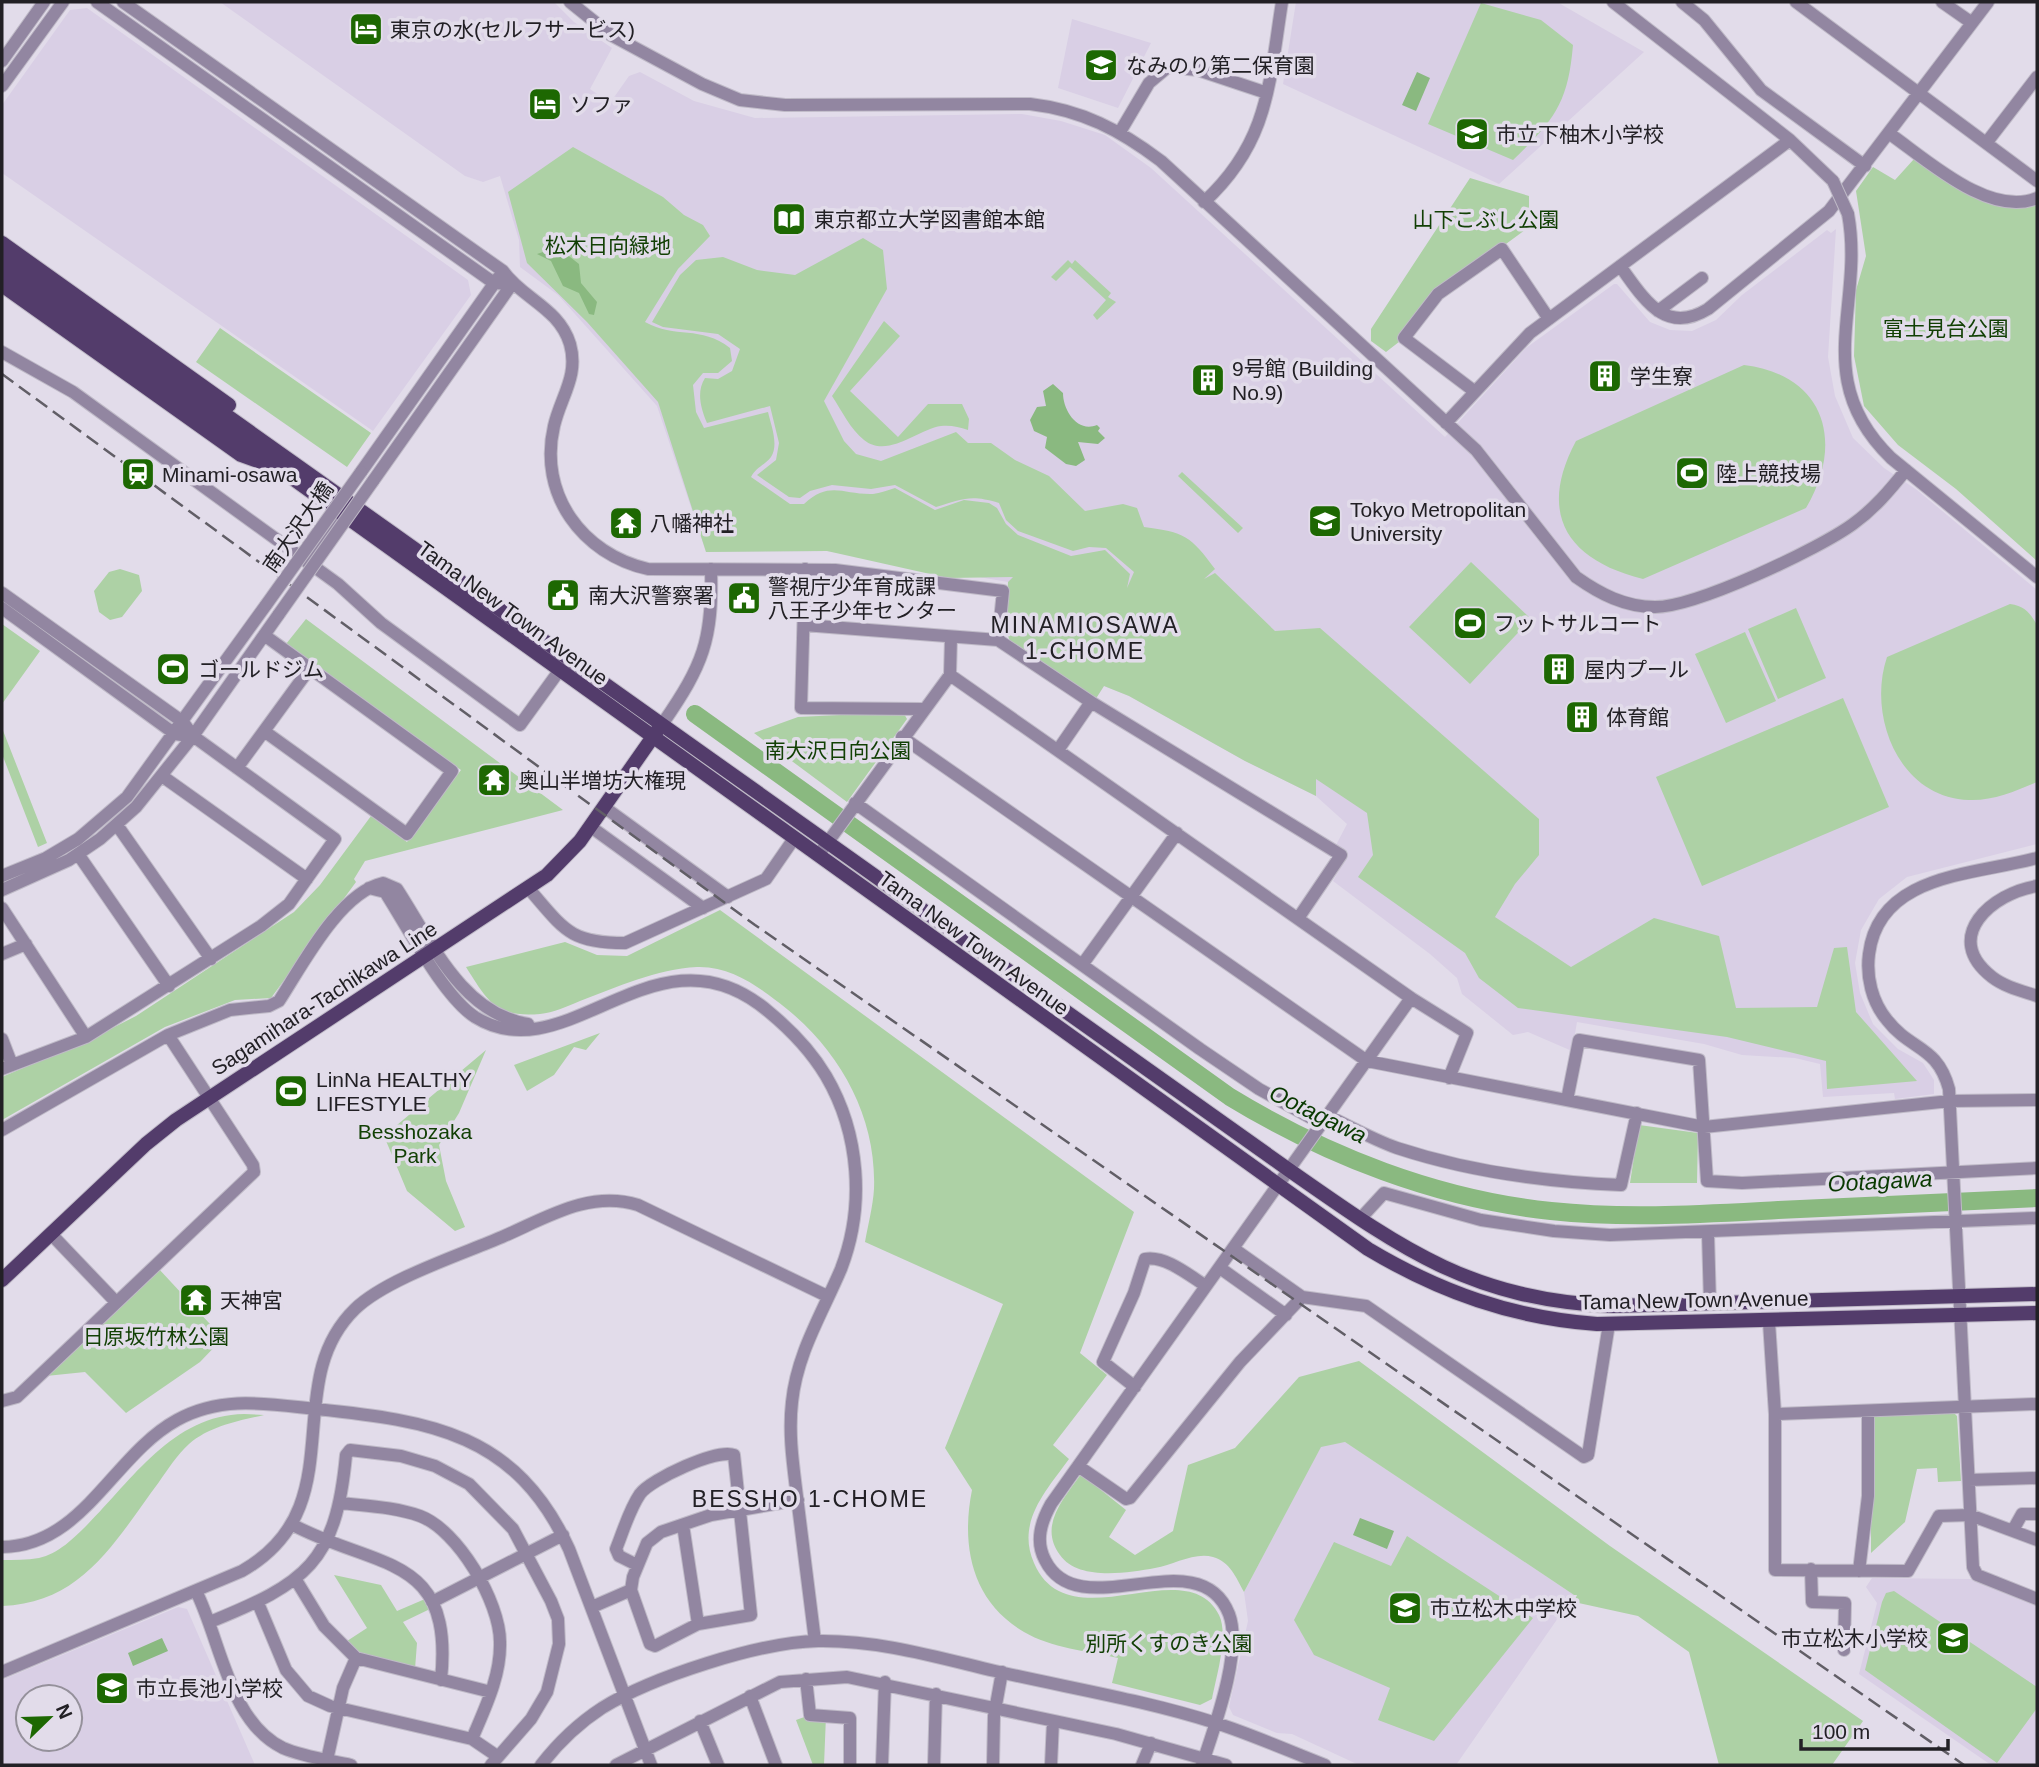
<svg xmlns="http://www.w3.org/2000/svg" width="2039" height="1767" font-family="Arial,'Noto Sans JP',sans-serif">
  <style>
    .built { fill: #d9cfe5; fill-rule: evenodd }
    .green { fill: #add1a5 }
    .water { fill: #8ab980 }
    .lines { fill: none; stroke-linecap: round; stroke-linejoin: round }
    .river { stroke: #8ab980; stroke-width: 18 }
    .minor-casing { stroke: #bfbac7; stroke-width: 14 }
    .major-casing { stroke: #bfbac7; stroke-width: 16 }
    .minor { stroke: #9286a1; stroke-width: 12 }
    .major { stroke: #533c6b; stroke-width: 14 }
    .rail { stroke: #615e66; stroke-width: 2.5; stroke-dasharray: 14 7; stroke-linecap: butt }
    .minor-bridge-casing { stroke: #bfbac7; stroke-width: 14; stroke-linecap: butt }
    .minor-bridge { stroke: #9286a1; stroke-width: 12 }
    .labels { text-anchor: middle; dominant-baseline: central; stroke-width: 7; stroke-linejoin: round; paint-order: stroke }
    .poi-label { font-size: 21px; fill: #222025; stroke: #e2dcea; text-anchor: start }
    .park-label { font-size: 21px; fill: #124005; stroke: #e2dcea }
    .street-label { font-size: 21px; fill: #222025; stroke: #e2dcea }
    .neighbourhood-label { font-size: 23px; letter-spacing: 2px; fill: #222025; stroke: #e2dcea }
    .water-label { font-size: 23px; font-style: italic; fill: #093900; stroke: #e2dcea }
  </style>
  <rect width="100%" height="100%" fill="#e2dcea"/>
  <path class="built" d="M220 2H554L574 22 612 48 590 89 610 103 629 76 640 72 694 101 755 118 1022 114 1061 121 1105 135 1151 168 1445 437 1526 348 1614 284H1617L1650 322 1670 330 1692 331 1716 320 1742 295 1827 230 1831 233 1836 229 1828 357 1835 396 1853 438 1884 468 1917 490 2037 590V844L1907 877 1879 899 1861 930 1855 963 1860 993 1873 1024 1898 1049 1923 1063 1934 1080V1094L1895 1099 1894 1093 1823 1097 1820 1064 1795 1058 1742 1055 1704 1044 1577 1022 1572 1051 1528 1032 1513 1035 1462 994 1457 978 1430 954 1333 881 1347 856 1335 847 1347 824 1316 796 1245 761 1129 696 1104 686 1095 700 1006 631 1008 582 827 551 706 552 657 406 558 295 520 267 519 240 500 176 483 182 465 176Z
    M1296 2H1557L1644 52 1499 184 1283 84Z
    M87 8 468 280 471 295 373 431 2 173V105L70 10Z
    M1072 19 1151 43 1118 108 1058 88Z
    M1345 1442 1574 1595 1456 1765H1359L1292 1734 1277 1733 1233 1715 1229 1707 1248 1621 1244 1592 1321 1446Z
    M1872 1578 1971 1579 2037 1603V1765H1991L1859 1674 1877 1603 1866 1587Z
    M178 1607 187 1609 255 1765H2V1680ZM28 1697H70V1739H28Z"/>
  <path class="green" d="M1481 3 1541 20 1573 45C1568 104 1554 120 1513 160L1428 124Z
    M573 147 663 197 684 215 703 225 710 236 678 269 645 322C675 339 701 325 730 348L732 361 718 373H703L693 385 696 412 704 428 768 412C771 425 779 445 771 457 765 465 756 467 751 477L790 504H804C830 480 843 495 873 494 880 493 888 490 895 488L935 510 964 500 989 503 997 508 1006 524 1018 535 1071 556 1105 550 1130 574 1127 588 1134 572 1106 548 1089 547 1073 551 1018 531 1006 520 999 503C970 494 963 499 936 507L895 485 871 489 832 485 810 491 800 498 789 497 757 475 776 460 779 443 770 406 707 423C701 409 696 392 705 378L718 379 732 371 740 349 718 334 663 327 652 322 680 275 696 260 723 257 757 270 795 275 863 238 883 250 887 289 824 401 844 441 856 454 881 461 956 432 968 443H991L1015 460 1049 476 1085 511 1123 504 1137 508 1144 527C1184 532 1191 536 1215 569L1204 579 1215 573 1275 631 1320 628 1539 819V855L1515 884 1495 917 1571 967 1654 918 1719 936 1736 1008 1817 1007 1834 948 1847 947 1856 1012 1917 1081 1827 1089 1826 1061 1727 1037 1518 1008 1479 978 1465 953 1358 877 1373 855 1367 813 1316 779V796L1245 761 1129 696 1104 686 1095 700 1010 641 1006 631 1008 582 1013 577 948 578 827 551 706 552 658 402 587 322 527 263 508 192Z
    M1914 159C1963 189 1975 211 2037 205V561L1956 489 1898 445 1864 406 1854 356 1856 290 1866 256 1856 191 1873 167 1895 180Z
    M1470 178 1529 196V227L1438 294 1404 338 1386 352 1371 341V329Z
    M1068 260 1072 264 1075 260 1111 293 1108 297 1116 302 1097 320 1093 315 1106 300 1070 267 1056 281 1051 277Z
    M884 321 900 336 850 391 898 437 928 404H962L969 419 968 430C959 427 951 425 941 426 918 429 888 459 864 440 850 429 842 411 832 396Z
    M220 328 371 433 347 467 196 362Z
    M1744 365C1825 375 1845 442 1806 508L1643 579C1567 560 1537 514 1576 441Z
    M1182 472 1243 528 1238 533 1178 476Z
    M1471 562 1531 619 1470 684 1409 627Z
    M120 569 139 575 142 591 122 617 110 620 99 612 94 591 109 572Z
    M2010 604C2025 606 2030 613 2037 625V782C2016 791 1993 801 1969 800 1899 798 1867 716 1887 657Z
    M1796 608 1826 678 1778 699 1748 629Z
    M306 619 563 810 365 861 354 879 356 882 271 998 235 1000 165 1027 2 1120V1077L89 1040 136 1016 294 912 320 885 371 816 407 842 461 770 286 644Z
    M2 624 40 651 2 704Z
    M1745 632 1776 701 1726 723 1695 654Z
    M1843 698 1889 807 1702 886 1656 777Z
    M903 712 907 719 847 802 754 733 798 717Z
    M2 728 47 843 38 847 2 754Z
    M720 910 1134 1212 1080 1353 1107 1375 1053 1445 1069 1459C1046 1491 1016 1522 1034 1563 1069 1644 1186 1549 1219 1615 1229 1635 1216 1678 1212 1699L1200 1705 1112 1683 1118 1658C1088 1651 1051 1648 1024 1632 971 1601 961 1545 972 1490L945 1448 1003 1304 865 1242C868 1225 873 1206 874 1189 877 1112 835 1043 774 999 752 982 727 966 697 967 656 969 618 987 580 1001 568 1006 553 1013 540 1014 495 1018 487 1000 466 967L565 942 597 955 627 956Z
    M600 1033 586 1050 574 1047 554 1075 527 1091 514 1065Z
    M486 1050 459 1113 439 1145 446 1181 465 1227 455 1231 407 1191 384 1136Z
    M1639 1125 1698 1133 1697 1183H1630Z
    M158 1268 223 1338 200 1362 126 1413 85 1372 46 1376Z
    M1359 1361 1610 1546 1863 1721 1832 1765H1719L1689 1652 1638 1616 1574 1602 1577 1595H1574L1345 1442 1321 1447 1244 1592C1236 1577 1230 1562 1213 1557 1194 1552 1174 1565 1155 1568 1127 1573 1078 1581 1060 1555 1038 1525 1064 1499 1081 1474L1126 1510 1109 1537 1135 1555 1173 1531 1188 1465 1235 1448 1299 1377Z
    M1952 1411 1957 1416 1961 1481 1938 1482 1937 1468 1917 1469 1905 1522 1871 1553V1415Z
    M244 1414 264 1415C238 1421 210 1426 189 1444 177 1455 168 1469 159 1482 115 1541 83 1603 2 1606V1560C14 1560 27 1560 39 1558 58 1554 74 1538 87 1525 132 1480 173 1415 244 1414Z
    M1407 1536 1533 1618 1434 1741 1378 1720 1390 1688 1314 1655 1294 1620 1334 1542 1391 1566Z
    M334 1575 381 1585 397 1611 425 1599 430 1609 403 1622 417 1643 415 1669 364 1656 344 1643 367 1628Z
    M1894 1591 2037 1687V1708L1997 1763 1865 1670 1882 1602 1886 1593Z
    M810 1715 826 1716 824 1765H813L796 1720Z"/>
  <path class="water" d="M1417 72 1430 78 1416 111 1402 105Z
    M549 250 565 253 579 264 581 283 597 302 594 315 589 314 579 293 563 286 551 261 537 254Z
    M1053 384 1063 393C1063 410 1077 433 1097 425L1100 428 1098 431 1105 438 1098 444 1078 442 1085 460 1076 466 1066 464 1045 448 1047 437 1034 431 1030 420 1037 407 1046 406 1043 391Z
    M1360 1518 1394 1531 1387 1549 1353 1535Z
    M162 1638 168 1651 133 1666 128 1653Z"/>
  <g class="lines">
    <path class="river" d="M695 714 1230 1097C1327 1156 1437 1199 1551 1211 1627 1219 1702 1214 1778 1210 1865 1206 1951 1202 2037 1198"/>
    <g class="minor-casing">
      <path id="minor" d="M97 2 494 283 512 284
        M123 2 503 271C523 299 559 308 570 344 579 376 561 396 554 426 538 494 582 554 648 569L835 570 1003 591 998 640
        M570 2 611 35 702 84 740 100 785 105 1030 104C1082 110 1120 130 1161 161L1476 450 1576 577C1600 594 1625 607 1655 607 1696 607 1819 549 1853 524 1874 509 1890 490 1906 470
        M1613 2 1790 140 1833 181
        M1682 2 1704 20 1761 90 1865 166
        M1796 2 2037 181
        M1942 2 1972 23
        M2 61 44 2
        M2 86 63 2
        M1120 132 1149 83 1168 67 1198 70 1267 93
        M1890 134C1927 160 1990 218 2037 198
        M1987 142 2037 77
        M1204 202C1269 142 1269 84 1282 2
        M1848 214C1865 306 1809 378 1891 458L2037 577
        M1620 266C1643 297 1664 336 1708 309L1829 211 1988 2
        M1658 311 1702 278
        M2 352 73 392 338 584 381 623 520 725 559 671
        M1474 391 1404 338 1438 294 1502 249 1549 319
        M1446 423 1530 333 1790 140
        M361 472 498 278
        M373 481 512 284
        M307 562 341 515
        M805 569 801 708 922 709
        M2 593 183 722 193 736 335 839 289 904 261 926 86 1037 2 1069
        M2 608 175 734 182 735
        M804 625 998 640 1091 702 1341 855 1299 917
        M264 635 452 771 407 834 264 731
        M950 675 1411 998 1467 1033 1449 1078
        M663 723C703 665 713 640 711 569
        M902 737 1367 1061 1704 1127 1950 1101 2037 1100
        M1058 750 1091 702
        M237 768 310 668
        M162 776 307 879
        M855 803 1200 1049 1259 1089 1322 1124
        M604 807 728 897
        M117 825 211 959
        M591 827 703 908
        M822 850 950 675 951 637
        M78 854 169 986
        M2037 858C1976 875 1879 873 1869 954 1866 977 1872 1002 1887 1020 1911 1051 1937 1045 1949 1089L1973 1567 1977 1575 2037 1599
        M2 876 46 858 78 839 127 797 266 605
        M2037 886C1992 893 1941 937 1992 977 2005 987 2022 991 2037 996
        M369 888 385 892C407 926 443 996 475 1017 568 1075 657 916 769 1012 792 1031 811 1051 826 1076 860 1134 865 1207 841 1269 822 1314 797 1353 792 1402 788 1437 794 1470 798 1505 804 1550 809 1596 815 1641
        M529 889C564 929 569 943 625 943L766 879 793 840
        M2 890 69 860 100 839 136 807 193 736 279 614
        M2 908 86 1037
        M2 954 26 944
        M1082 965 1177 833
        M2 1039 12 1065
        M1567 1100 1579 1040 1699 1060 1707 1181 1742 1183 2037 1168
        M1328 1116C1351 1127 1374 1140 1397 1148 1470 1172 1545 1182 1621 1185L1637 1113
        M2 1130 168 1035 230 1010 269 1006 279 1001C302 966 339 893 383 883L397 889C431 941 461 1013 528 1024
        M1360 1219 1384 1193 1481 1220 1554 1231 1610 1235 2037 1218
        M1708 1233 1710 1304
        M51 1234 115 1301
        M1234 1249 1302 1297 1366 1306 1584 1457 1588 1455 1609 1324
        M1220 1268 1286 1315
        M1769 1322 1775 1414V1570L1908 1571 1939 1516 1970 1515 2037 1540
        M1135 1387 1103 1362 1134 1293 1145 1259C1165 1255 1190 1276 1206 1286
        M2 1401 17 1397 254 1172 253 1165 168 1035
        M1775 1414 2037 1404
        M1078 1466 1126 1499 1130 1498 1240 1362 1302 1297
        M1969 1480 2037 1478
        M341 1503C367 1506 395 1507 420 1516 458 1530 500 1602 500 1642 501 1676 485 1708 472 1739
        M293 1525C378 1570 454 1553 441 1680
        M683 1525 698 1624
        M2013 1530 2022 1514H2037
        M2 1547C83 1546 113 1455 177 1420 222 1395 268 1404 316 1409 431 1421 516 1433 569 1549L651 1765
        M1811 1569 1812 1602 1845 1603 1844 1650
        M1859 1571 1868 1496V1412
        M296 1580 324 1626 356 1658 491 1692
        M631 1590 650 1644 655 1646 698 1624 751 1615 734 1455C718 1448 651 1479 640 1494 629 1510 623 1532 616 1549L619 1556 637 1565
        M196 1591C221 1641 229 1722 283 1748 304 1757 329 1760 351 1765
        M432 1602 563 1535
        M258 1603 286 1670 308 1696 330 1706 472 1739 497 1756
        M592 1607 631 1590 633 1577 647 1543 661 1532 711 1515 798 1500
        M210 1622C306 1583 336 1563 346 1455L350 1450 401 1456 435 1466 469 1484 513 1529 551 1601 558 1619 559 1644 547 1692 531 1719 491 1765
        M2 1672 242 1571C356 1506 277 1385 355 1309 386 1279 460 1255 502 1237 546 1218 589 1190 638 1205L827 1296
        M806 1679 810 1715 850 1718V1765
        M750 1696 776 1765
        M700 1721 718 1765
        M327 1760 343 1688 356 1658
        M541 1765C558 1743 579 1723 602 1708 652 1677 760 1642 818 1641 879 1640 936 1657 995 1671 1069 1688 1144 1700 1216 1723 1253 1735 1289 1751 1325 1765
        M616 1765 780 1682 847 1677 1116 1734 1226 1765
        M882 1765 885 1682
        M934 1765 936 1694
        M993 1765 994 1716 1002 1672
        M1051 1765 1053 1721
        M1142 1765 1151 1743
        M1202 1765C1214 1728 1243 1651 1229 1614 1199 1537 1079 1629 1045 1560 1035 1541 1041 1522 1051 1504L1411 998"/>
    </g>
    <g class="major-casing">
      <path id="major" d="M2 243 229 405
        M2 256 1289 1170C1402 1249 1470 1299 1612 1306L2037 1294
        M2 270 1368 1249C1440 1292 1513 1318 1597 1324L2037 1313
        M2 285 241 455 261 462
        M2 1280 146 1144 176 1120 547 875 580 841 657 731"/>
    </g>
    <use href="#minor" class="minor"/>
    <use href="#major" class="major"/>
    <path class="rail" d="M2 374 755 925 1964 1765"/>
    <g class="minor-bridge-casing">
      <path id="minor-bridge" d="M1833 181 1848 214
        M266 605 361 472
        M279 614 373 481"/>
    </g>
    <use href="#minor-bridge" class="minor-bridge"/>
  </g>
  <defs>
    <g id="hotel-square" transform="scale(1.75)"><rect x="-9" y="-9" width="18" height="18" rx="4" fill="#1d6802" stroke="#e2dcea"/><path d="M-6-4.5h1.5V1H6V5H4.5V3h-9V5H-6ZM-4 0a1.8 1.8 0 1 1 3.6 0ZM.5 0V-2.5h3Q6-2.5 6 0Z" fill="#fff"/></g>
    <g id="school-square" transform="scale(1.75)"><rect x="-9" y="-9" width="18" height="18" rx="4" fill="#1d6802" stroke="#e2dcea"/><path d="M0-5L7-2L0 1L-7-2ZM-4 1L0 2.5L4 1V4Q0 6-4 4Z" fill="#fff"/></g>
    <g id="library-square" transform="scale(1.75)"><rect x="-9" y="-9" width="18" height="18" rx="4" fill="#1d6802" stroke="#e2dcea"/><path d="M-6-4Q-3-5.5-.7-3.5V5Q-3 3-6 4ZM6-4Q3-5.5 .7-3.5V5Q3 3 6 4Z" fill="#fff"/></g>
    <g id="building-square" transform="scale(1.75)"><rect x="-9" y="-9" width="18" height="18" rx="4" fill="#1d6802" stroke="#e2dcea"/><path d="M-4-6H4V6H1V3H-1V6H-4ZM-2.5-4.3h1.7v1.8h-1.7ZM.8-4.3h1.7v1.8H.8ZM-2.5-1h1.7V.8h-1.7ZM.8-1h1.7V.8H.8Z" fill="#fff"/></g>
    <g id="stadium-square" transform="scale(1.75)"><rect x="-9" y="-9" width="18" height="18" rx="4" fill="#1d6802" stroke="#e2dcea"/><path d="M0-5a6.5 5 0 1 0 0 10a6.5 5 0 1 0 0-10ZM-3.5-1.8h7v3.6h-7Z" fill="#fff"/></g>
    <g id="station-square" transform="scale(1.75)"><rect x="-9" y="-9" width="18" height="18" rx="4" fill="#1d6802" stroke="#e2dcea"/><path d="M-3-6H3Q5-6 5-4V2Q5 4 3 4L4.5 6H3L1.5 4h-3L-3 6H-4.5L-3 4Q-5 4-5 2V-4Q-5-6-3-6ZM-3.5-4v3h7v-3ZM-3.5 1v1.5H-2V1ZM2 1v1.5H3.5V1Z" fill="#fff"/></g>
    <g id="university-square" transform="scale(1.75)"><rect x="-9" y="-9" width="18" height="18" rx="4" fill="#1d6802" stroke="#e2dcea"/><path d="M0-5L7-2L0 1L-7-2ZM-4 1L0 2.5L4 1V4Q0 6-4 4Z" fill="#fff"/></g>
    <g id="temple-square" transform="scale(1.75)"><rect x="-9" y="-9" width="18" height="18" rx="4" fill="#1d6802" stroke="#e2dcea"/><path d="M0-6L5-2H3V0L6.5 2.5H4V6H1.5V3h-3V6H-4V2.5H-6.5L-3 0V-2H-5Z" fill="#fff"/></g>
    <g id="civic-square" transform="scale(1.75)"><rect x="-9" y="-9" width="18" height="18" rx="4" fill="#1d6802" stroke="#e2dcea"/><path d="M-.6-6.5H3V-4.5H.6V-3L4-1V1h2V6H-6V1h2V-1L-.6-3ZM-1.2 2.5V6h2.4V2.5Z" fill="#fff"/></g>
  </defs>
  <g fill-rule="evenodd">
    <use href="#hotel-square" x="366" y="29"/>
    <use href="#school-square" x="1101" y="65"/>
    <use href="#hotel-square" x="545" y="104"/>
    <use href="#school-square" x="1472" y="134"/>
    <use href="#library-square" x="789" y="219"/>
    <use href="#building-square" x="1605" y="376"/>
    <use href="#building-square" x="1208" y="380"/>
    <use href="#stadium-square" x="1692" y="473"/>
    <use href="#station-square" x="138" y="474"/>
    <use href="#university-square" x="1325" y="521"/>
    <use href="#temple-square" x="626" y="523"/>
    <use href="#civic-square" x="563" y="595"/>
    <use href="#civic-square" x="744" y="598"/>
    <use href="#stadium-square" x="1470" y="623"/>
    <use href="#stadium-square" x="173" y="669"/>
    <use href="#building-square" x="1559" y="669"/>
    <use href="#building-square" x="1582" y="717"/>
    <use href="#temple-square" x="494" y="780"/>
    <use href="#stadium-square" x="291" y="1091"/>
    <use href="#temple-square" x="196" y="1300"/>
    <use href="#school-square" x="1405" y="1608"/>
    <use href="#school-square" x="1953" y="1638"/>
    <use href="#school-square" x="112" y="1688"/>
  </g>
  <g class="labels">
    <g class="poi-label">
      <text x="390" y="29">東京の水(セルフサービス)</text>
      <text x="1126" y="65">なみのり第二保育園</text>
      <text x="570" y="104">ソファ</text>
      <text x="1496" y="134">市立下柚木小学校</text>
      <text x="814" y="219">東京都立大学図書館本館</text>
      <text x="1232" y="368">9号館 (Building<tspan x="1232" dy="24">No.9)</tspan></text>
      <text x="1630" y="376">学生寮</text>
      <text x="1716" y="473">陸上競技場</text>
      <text x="162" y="474">Minami-osawa</text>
      <text x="1350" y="509">Tokyo Metropolitan<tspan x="1350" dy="24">University</tspan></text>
      <text x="650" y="523">八幡神社</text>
      <text x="768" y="586">警視庁少年育成課<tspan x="768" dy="24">八王子少年センター</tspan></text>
      <text x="588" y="595">南大沢警察署</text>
      <text x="1494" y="623">フットサルコート</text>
      <text x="198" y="669">ゴールドジム</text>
      <text x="1584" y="669">屋内プール</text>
      <text x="1606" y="717">体育館</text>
      <text x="518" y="780">奥山半増坊大権現</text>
      <text x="316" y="1079">LinNa HEALTHY<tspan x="316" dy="24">LIFESTYLE</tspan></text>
      <text x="220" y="1300">天神宮</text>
      <text x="1430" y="1608">市立松木中学校</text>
      <text x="1928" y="1638" text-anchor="end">市立松木小学校</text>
      <text x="136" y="1688">市立長池小学校</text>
    </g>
    <g class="park-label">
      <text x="1486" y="219">山下こぶし公園</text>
      <text x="608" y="245">松木日向緑地</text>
      <text x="1946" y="328">富士見台公園</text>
      <text x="838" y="750">南大沢日向公園</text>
      <text x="415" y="1131">Besshozaka<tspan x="415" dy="24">Park</tspan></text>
      <text x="156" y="1336">日原坂竹林公園</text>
      <text x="1169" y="1643">別所くすのき公園</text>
    </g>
    <g class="street-label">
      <text transform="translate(298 527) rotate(-55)">南大沢大橋</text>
      <text transform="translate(513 613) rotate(36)">Tama New Town Avenue</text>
      <text transform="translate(974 943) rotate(36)">Tama New Town Avenue</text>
      <text transform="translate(324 998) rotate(-33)">Sagamihara-Tachikawa Line</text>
      <text transform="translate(1694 1300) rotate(-1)">Tama New Town Avenue</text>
    </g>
    <g class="neighbourhood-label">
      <text x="1085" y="625">MINAMIOSAWA<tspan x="1085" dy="26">1-CHOME</tspan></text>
      <text x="810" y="1499">BESSHO 1-CHOME</text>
    </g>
    <g class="water-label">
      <text transform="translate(1318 1114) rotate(26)">Ootagawa</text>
      <text transform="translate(1880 1181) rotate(-3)">Ootagawa</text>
    </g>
  </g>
  <rect width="2039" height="1767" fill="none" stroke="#222025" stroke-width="7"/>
  <g transform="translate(49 1718) rotate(67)"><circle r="33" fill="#e2dcea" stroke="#95919b" stroke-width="2"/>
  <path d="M0-5L12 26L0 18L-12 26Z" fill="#1d6802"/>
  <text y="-10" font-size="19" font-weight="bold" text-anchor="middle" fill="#222025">N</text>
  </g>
  <path d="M1801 1739v10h147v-10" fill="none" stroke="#222025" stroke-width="3.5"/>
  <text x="1812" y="1739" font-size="21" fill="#222025" stroke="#e2dcea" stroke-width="5" paint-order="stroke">100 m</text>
</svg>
